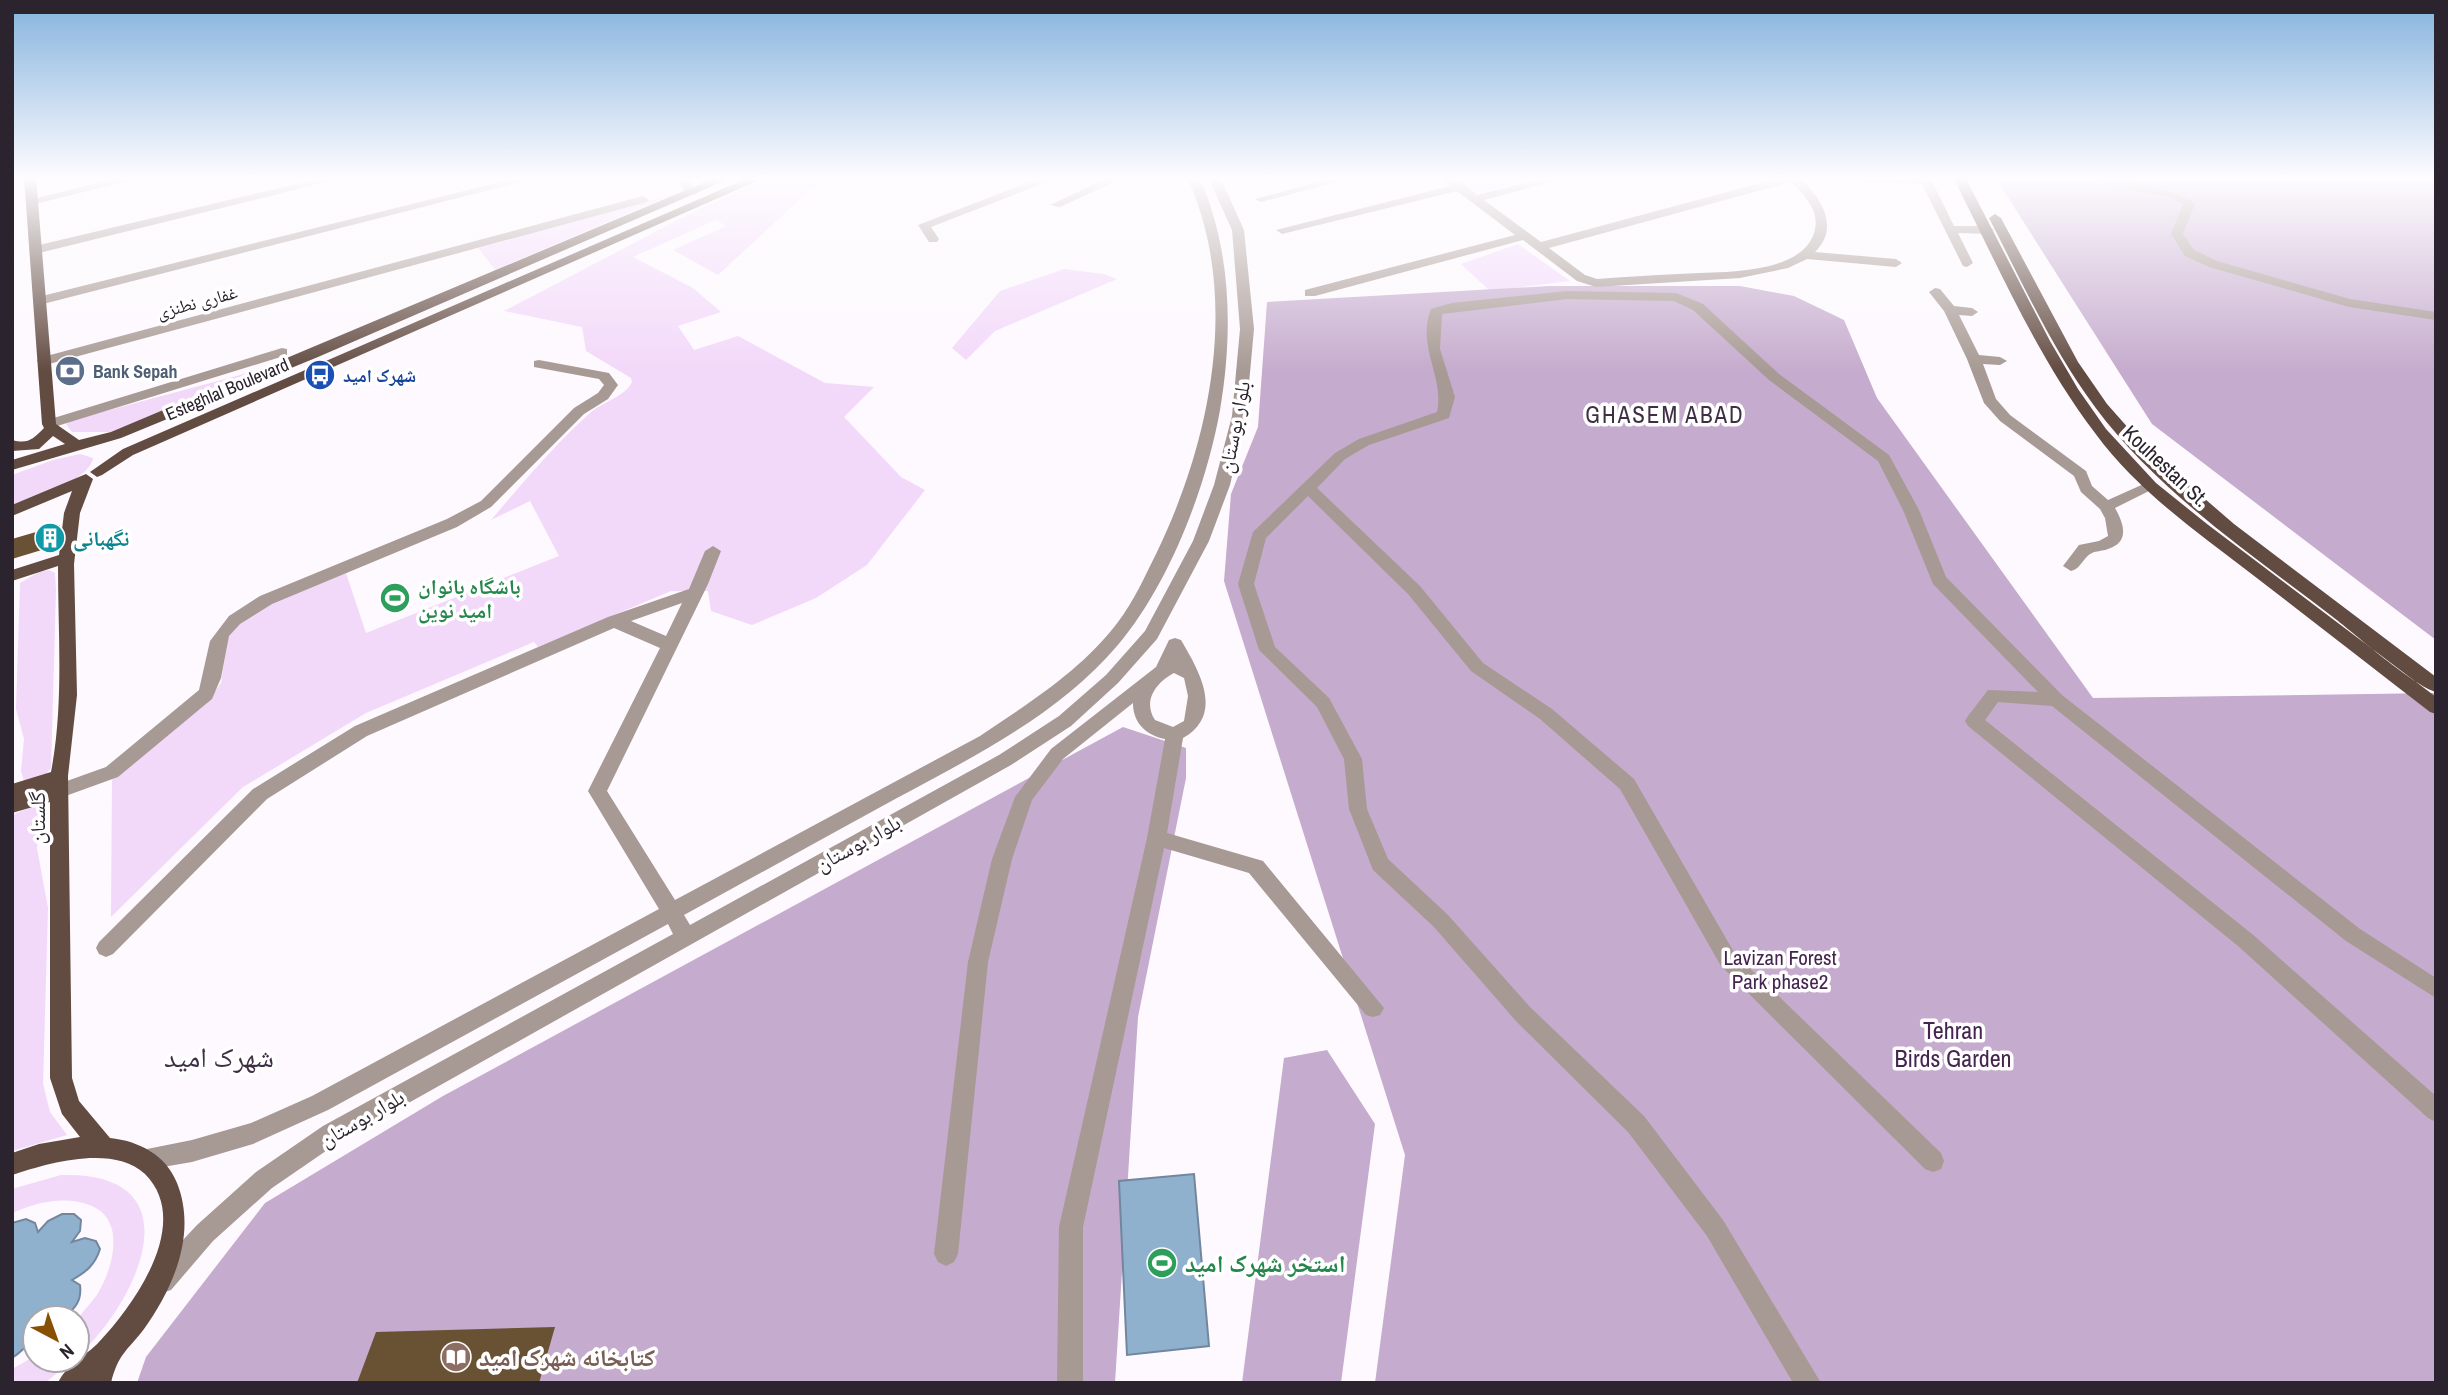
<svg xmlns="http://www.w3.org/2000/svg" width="2448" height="1395" font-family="'Archivo Narrow','Noto Naskh Arabic',sans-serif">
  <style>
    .green { fill: #f2d8f9 }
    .forest { fill: #c5abcd }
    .water { fill: #90b1ce; stroke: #72869e; stroke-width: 2 }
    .building { fill: #695133 }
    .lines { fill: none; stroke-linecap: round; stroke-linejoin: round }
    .minor { fill: #a79993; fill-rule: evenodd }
    .major { fill: #624b41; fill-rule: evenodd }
    .labels { text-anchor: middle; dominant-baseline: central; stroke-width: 7; stroke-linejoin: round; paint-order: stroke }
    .far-street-label { font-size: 18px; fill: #2b232d; stroke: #fff }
    .far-service-label { font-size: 18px; font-weight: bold; fill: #4e5e75; stroke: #fff; text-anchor: start }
    .far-transit-label { font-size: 18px; font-weight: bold; fill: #164399; stroke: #fff; text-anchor: start }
    .street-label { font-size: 21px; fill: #2b232d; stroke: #fff }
    .culture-label { font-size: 21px; font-weight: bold; fill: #0d838f; stroke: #fff; text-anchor: start }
    .leisure-label { font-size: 21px; font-weight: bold; fill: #27864d; stroke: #fff; text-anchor: start }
    .park-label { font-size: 21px; fill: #462450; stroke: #fff }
    .neighbourhood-label { font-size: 23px; letter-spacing: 2px; fill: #3f2f44; stroke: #fff }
    .near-park-label { font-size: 24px; fill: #462450; stroke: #fff }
    .near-leisure-label { font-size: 24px; font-weight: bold; fill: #27864d; stroke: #fff; text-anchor: start }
    .near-education-label { font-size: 24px; font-weight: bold; fill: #785e54; stroke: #fff; text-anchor: start }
    .near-neighbourhood-label { font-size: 28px; fill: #3f2f44; stroke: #fff }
  </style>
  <rect width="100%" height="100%" fill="#fdf9fe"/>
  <path class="green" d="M771 177H845L811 189 718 275 673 250 726 226 716 220 633 257 693 288 721 312 678 326 694 350 738 336 825 383 874 387 844 417 901 477 925 490 867 565 816 598 752 625 711 611 708 591H671L538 647 534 642 366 713 243 787 111 917 112 780 206 704 221 683 229 631 260 608 346 573 366 633 559 556 530 501 491 520C523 483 553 446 590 413 602 402 625 397 632 382L631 378 586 351 582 327 504 311 695 211Z
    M1452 177H1544L1473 194Z
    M673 194 495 270 478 248Z
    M1518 244 1570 281 1490 291 1461 264Z
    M1064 269 1104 274 1117 279 995 331 966 360 952 348 1000 291Z
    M274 366 116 432H72L66 424 72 420Z
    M80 454 93 458C90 481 32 498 12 507V475L53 460Z
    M49 570 55 573 56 590 51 768 46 774 24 781 21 771 24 739 16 709 20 583 39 572Z
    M34 806 41 813 37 848 48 908 43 1084 50 1112 67 1135 12 1151V815Z
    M61 1175C198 1171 139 1301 77 1357 77 1346 74 1328 78 1319 83 1310 93 1302 98 1293 113 1268 126 1221 92 1206 66 1195 37 1202 12 1213V1189Z
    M35 1356V1360H73L45 1383H12V1369Z"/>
  <path class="forest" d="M1995 177H2436V640L2152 424Z
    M1549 286H1740L1794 296 1844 320 1877 398 2093 698 2436 693V1383H1375L1405 1155 1224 581 1231 494 1258 427 1267 302Z
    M1123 727 1186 748V778L1138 1017 1115 1383H137L146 1357 265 1203 443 1096Z
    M1327 1050 1375 1124 1341 1383H1242L1284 1058Z"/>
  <path class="water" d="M1194 1174 1209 1346 1127 1355 1119 1181Z
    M62 1214H74L81 1220 80 1231 72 1242 85 1238 96 1241 100 1249C95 1265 86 1272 72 1280L80 1285C82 1301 75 1308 64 1318H35C35 1338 28 1347 12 1358V1223L26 1219 35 1223 38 1232 48 1221Z"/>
  <path class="building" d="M60 525 58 545 12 559V539Z
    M555 1327 539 1383H357L376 1332Z"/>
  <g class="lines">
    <path class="minor" d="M122 177H144L31 205 25 201Z
      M326 177H347L35 254 29 250 35 246Z
      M520 177H540L39 305 33 301 34 298Z
      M675 177H687L697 193 695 195H687Z
      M1043 177H1060L931 227 939 239 937 242H929L918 225Z
      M1109 177H1125L1060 207 1050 205Z
      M1187 177H1199C1232 249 1233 334 1220 410 1206 488 1169 585 1117 646 1059 714 975 756 897 798 826 837 755 876 684 915L690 925 999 755 1059 716 1106 675 1145 631 1193 541 1214 485 1232 416 1240 329 1232 230 1208 177H1220L1244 230 1254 329 1246 416 1230 485 1209 541 1157 639 1118 683 1071 726 1011 765 339 1142 272 1188 213 1241 171 1290 162 1293 153 1290 150 1281 153 1272 197 1225 256 1172 323 1126 673 934 668 924 328 1110 253 1144 192 1162 145 1170 137 1167 134 1159 137 1151 192 1140 251 1123 312 1096 659 909 588 791 660 648 614 628 367 736 267 799 113 954 106 957 99 954 96 948 99 942 253 789 355 726 608 617 689 589 705 551 713 546 721 551 708 584 607 791 675 900 980 736C1029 703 1082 670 1118 622 1134 601 1145 576 1157 552 1211 440 1241 295 1187 177ZM682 603 666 636 631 621Z
      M1335 177H1356L1261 202 1255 199Z
      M1440 177H1454L1477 195 1548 177H1569L1484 200 1541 242 1783 177H1799C1820 196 1841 227 1815 252L1896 259 1902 263 1896 267 1807 259 1788 268 1740 278 1596 287 1577 281 1523 240 1315 296H1305V290L1515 235 1457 191 1282 234 1276 230 1450 186ZM1791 182C1805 195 1821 212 1814 233 1800 277 1714 271 1678 274 1651 275 1624 277 1597 279L1585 275 1549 248Z
      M1862 177H1930L1954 226H1988L1994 230 1988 234 1958 233 1973 263 1967 267 1963 266 1922 184 1866 182 1862 181Z
      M2095 177C2123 177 2168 188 2193 202L2195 204 2183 234 2194 250 2217 261 2350 299 2436 312V320L2349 307 2209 267 2185 256 2171 234 2183 205 2168 197 2103 184Z
      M643 196 649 200 647 202 49 364H39L37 361 39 358Z
      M1935 288 1940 289 1954 306 1972 308 1978 312 1972 316 1959 315 1979 355 2000 357 2007 361 2000 365 1983 364 1996 399 2010 415 2086 471 2092 486 2108 500 2146 483 2151 481 2159 486 2115 508C2124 524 2130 542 2108 549 2103 551 2096 551 2092 553 2083 557 2081 569 2071 571L2063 566 2079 545 2099 541 2108 536 2105 518 2100 509 2081 492 2074 476 2000 421 1984 403 1967 359 1944 311 1929 292Z
      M1567 291 1676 293 1703 304 1779 374 1889 455 1919 510 1946 577 2062 695 2360 929 2436 978V998L2346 941 2052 706 1998 702 1985 720 2252 934 2436 1096V1122L2428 1118 2238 946 1968 726 1965 721 1968 716 1988 690 2038 692 1933 584 1903 510 1878 461 1769 380 1693 310 1674 301 1567 299 1442 314 1440 349 1455 397 1449 418 1369 445 1345 459 1317 488 1420 586 1483 663 1552 709 1634 779 1735 954 1941 1153 1944 1161 1941 1169 1933 1172 1925 1169 1721 966 1620 789 1540 719 1471 671 1408 594 1308 496 1266 538 1254 584 1275 647 1329 698 1362 759 1367 809 1388 859 1448 915 1530 1007 1644 1116 1723 1220 1821 1383H1793L1707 1236 1628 1132 1516 1021 1434 927 1373 870 1349 809 1344 759 1317 707 1259 650 1238 584 1253 532 1335 453 1359 439 1437 412C1445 377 1416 347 1431 309L1452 303Z
      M282 348 287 349V355L54 427 49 428 42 424 44 421Z
      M539 360 609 373 618 385 608 399 584 414 491 507 457 527 272 604 240 624 229 636 221 678 212 699 118 777 60 798 53 796 51 791 53 786 106 767 199 690 210 641 229 616 260 596 447 519 481 501 574 408 598 393 604 385 599 379 534 367V361Z
      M1175 638 1181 640C1199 671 1225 714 1183 738L1167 833 1263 861 1384 1008 1380 1015 1373 1017 1366 1015 1249 873 1164 848 1083 1227V1383H1057L1059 1227 1147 838 1165 739C1146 735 1133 723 1133 703L1063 759 1032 800 1012 859 988 962 958 1254 954 1262 946 1266 938 1262 934 1254 968 962 992 859 1015 797 1051 749 1156 667 1169 640ZM1174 673 1184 678 1188 696 1184 721 1173 727 1155 720C1142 700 1157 682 1174 673Z"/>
    <path class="major" d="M24 177H36L56 424 79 440 111 432 717 177H733L318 357 121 438 12 470V460L65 444 53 436 39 449 12 451V440C28 444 32 440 44 428L42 424Z
      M750 177H766L133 455 102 475 97 477 90 472 123 449Z
      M1953 177H1965L2050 341 2078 389 2106 429 2156 483 2207 524 2436 697V714L2430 712C2369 665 2309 618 2249 572 2194 530 2136 489 2095 433 2036 355 1997 264 1953 177Z
      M1995 214 2001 218 2078 362 2107 404 2146 448 2234 524 2436 677V692C2414 686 2355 634 2333 617 2251 554 2158 492 2095 407 2052 349 2022 282 1989 218Z
      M86 474 93 479 80 513 74 564 77 695 68 776 72 1078 79 1101 110 1138C139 1141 166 1155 177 1183 197 1233 174 1287 144 1329 127 1351 118 1354 111 1383H58C65 1366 87 1355 99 1342 135 1304 193 1222 145 1174 113 1144 48 1163 12 1175V1153L39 1144 80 1137 62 1114 50 1078V802L12 813V784L51 772C64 704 58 635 58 566L12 581V570L59 555 64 513 72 491 12 516V505Z"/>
  </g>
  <linearGradient id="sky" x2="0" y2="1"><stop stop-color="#85b3de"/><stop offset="0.48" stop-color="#fefcff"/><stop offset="1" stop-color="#fefcff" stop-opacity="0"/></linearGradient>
  <rect width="2448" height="372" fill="url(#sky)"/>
  <defs>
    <g id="bank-disc" transform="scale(1.575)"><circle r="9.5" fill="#5c6f8a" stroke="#fff"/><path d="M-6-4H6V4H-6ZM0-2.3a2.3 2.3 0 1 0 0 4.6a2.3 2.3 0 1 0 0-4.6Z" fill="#fff"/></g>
    <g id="bus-disc" transform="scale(1.575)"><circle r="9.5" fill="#1a4fb4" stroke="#fff"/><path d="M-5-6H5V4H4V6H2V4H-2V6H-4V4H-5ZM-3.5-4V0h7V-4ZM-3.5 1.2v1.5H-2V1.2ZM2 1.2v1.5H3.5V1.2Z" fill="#fff"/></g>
    <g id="building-disc" transform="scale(1.575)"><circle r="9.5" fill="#0f9aa8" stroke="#fff"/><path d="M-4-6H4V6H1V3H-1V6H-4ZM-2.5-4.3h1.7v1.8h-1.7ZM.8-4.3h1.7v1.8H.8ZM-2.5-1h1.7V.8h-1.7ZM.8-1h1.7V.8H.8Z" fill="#fff"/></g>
    <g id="stadium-disc" transform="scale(1.575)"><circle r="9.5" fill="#2e9e5b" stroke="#fff"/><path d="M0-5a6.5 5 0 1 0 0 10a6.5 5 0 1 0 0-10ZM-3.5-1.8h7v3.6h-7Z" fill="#fff"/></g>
    <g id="library-disc" transform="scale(1.575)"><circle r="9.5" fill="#8d6e63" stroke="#fff"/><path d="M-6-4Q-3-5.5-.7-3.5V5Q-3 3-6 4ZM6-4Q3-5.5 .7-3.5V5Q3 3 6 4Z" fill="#fff"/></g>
  </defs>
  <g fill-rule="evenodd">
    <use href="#bank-disc" x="70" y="371"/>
    <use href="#bus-disc" x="320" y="375"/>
    <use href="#building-disc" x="50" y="538"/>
    <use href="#stadium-disc" x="395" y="598"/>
    <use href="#stadium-disc" x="1162" y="1263"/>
    <use href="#library-disc" x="456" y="1357"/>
  </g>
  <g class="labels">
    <g class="far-street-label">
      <text transform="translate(197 302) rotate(-15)">غفاری نطنزی</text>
      <text transform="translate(227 389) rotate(-23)">Esteghlal Boulevard</text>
    </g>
    <g class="far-service-label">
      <text x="93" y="371">Bank Sepah</text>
    </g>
    <g class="far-transit-label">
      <text x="343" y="375">شهرک امید</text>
    </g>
    <g class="street-label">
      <text transform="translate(1234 427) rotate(-79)">بلوار بوستان</text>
      <text transform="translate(2166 466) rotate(43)">Kouhestan St.</text>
      <text transform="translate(37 818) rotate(-90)">گلستان</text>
      <text transform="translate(858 843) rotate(-29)">بلوار بوستان</text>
      <text transform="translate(362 1118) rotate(-30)">بلوار بوستان</text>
    </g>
    <g class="culture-label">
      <text x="73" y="538">نگهبانی</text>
    </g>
    <g class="leisure-label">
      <text x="418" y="586">باشگاه بانوان<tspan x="418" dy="24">امید نوین</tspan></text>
    </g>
    <g class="park-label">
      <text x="1780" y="957">Lavizan Forest<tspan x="1780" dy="24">Park phase2</tspan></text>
    </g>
    <g class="neighbourhood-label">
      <text x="1665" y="414">GHASEM ABAD</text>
    </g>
    <g class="near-park-label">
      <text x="1953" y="1030">Tehran<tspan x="1953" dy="28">Birds Garden</tspan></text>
    </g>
    <g class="near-leisure-label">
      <text x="1185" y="1263">استخر شهرک امید</text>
    </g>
    <g class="near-education-label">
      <text x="479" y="1357">کتابخانه شهرک امید</text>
    </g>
    <g class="near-neighbourhood-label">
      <text x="219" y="1057">شهرک امید</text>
    </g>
  </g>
  <rect width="2448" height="1395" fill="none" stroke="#2b232d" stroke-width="28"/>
  <g transform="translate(56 1339) rotate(139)"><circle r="33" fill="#ffffff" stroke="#aaa7ab" stroke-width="2"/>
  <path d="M0-5L12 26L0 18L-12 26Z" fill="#885003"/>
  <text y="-10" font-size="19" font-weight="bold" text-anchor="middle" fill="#2b232d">N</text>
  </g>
</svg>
